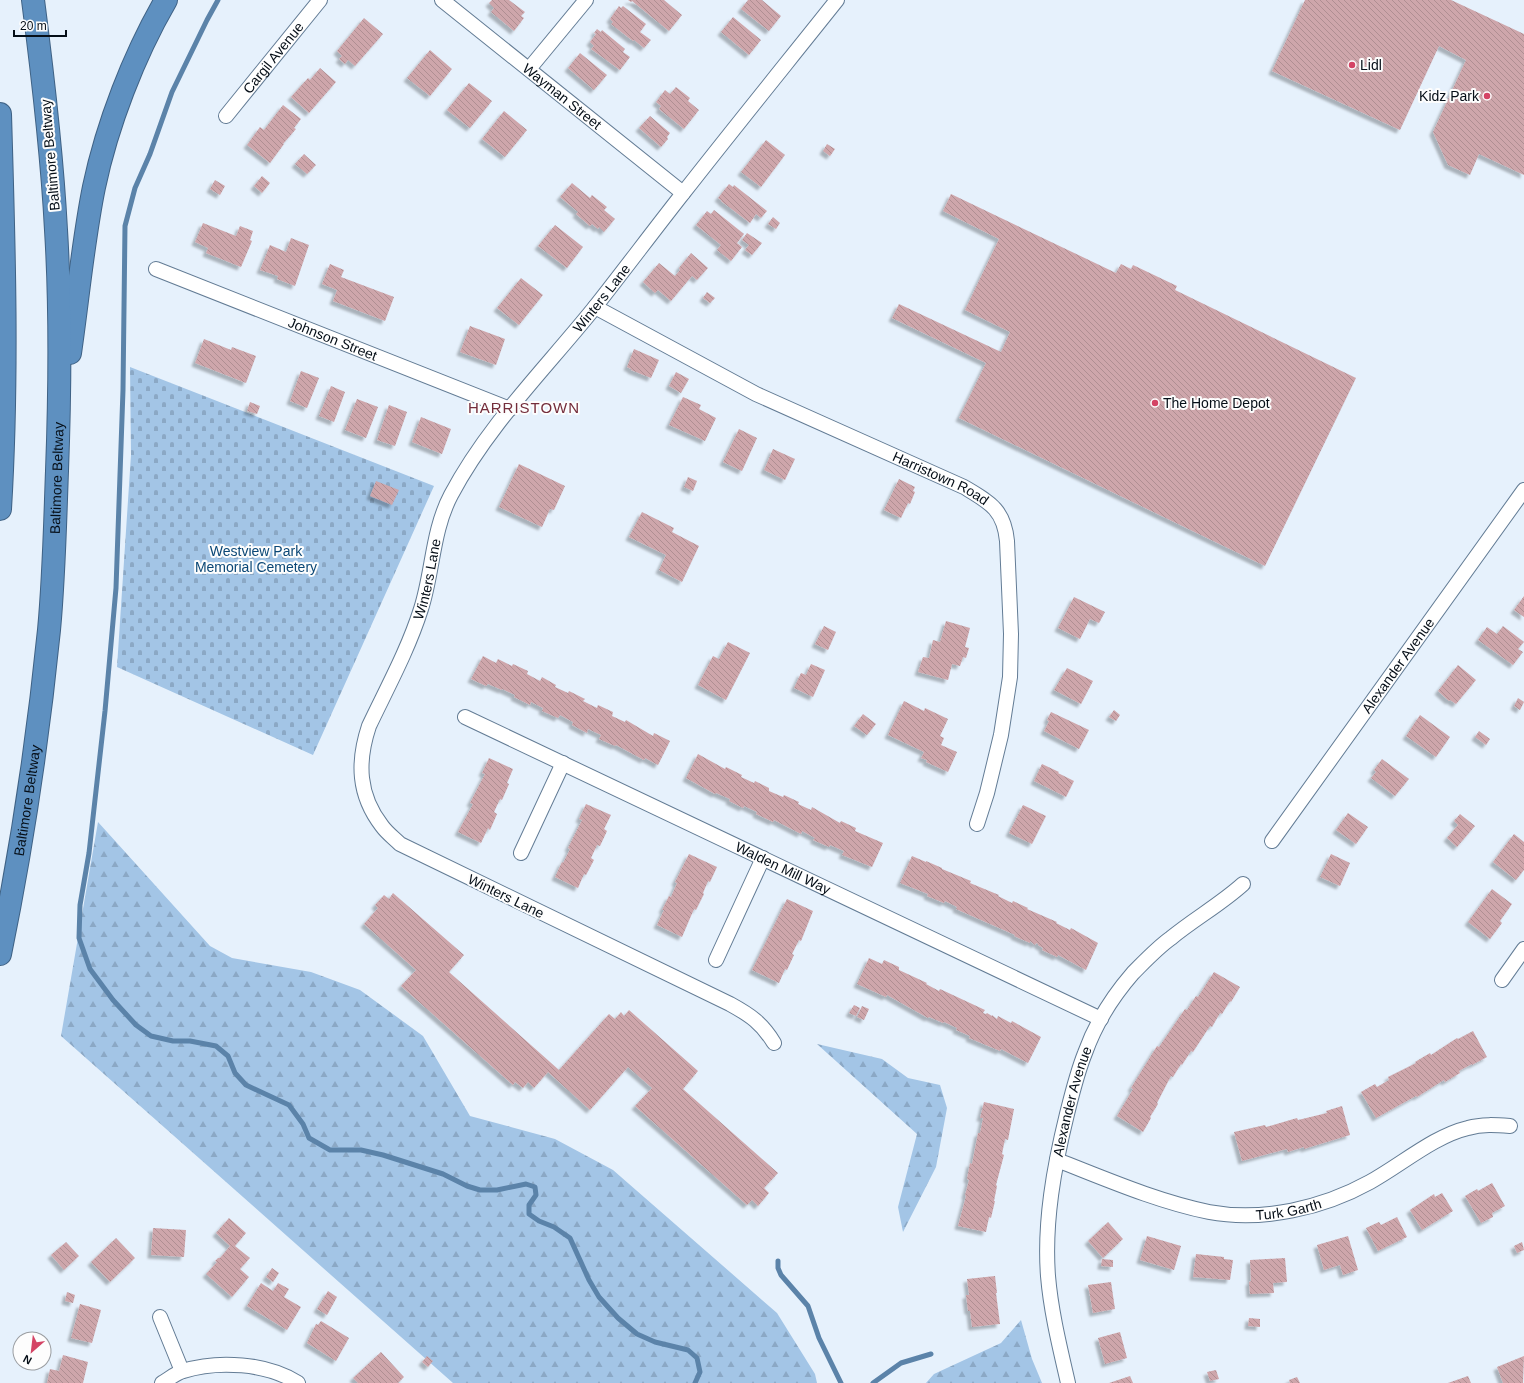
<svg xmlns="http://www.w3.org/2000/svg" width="1524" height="1383" font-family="Arial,sans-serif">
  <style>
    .forest { fill: url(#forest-firs) }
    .cemetery { fill: url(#cemetery-stones) }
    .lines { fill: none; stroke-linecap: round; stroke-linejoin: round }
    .stream { stroke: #5b83a9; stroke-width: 5 }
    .building { fill: url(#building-back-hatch); filter: url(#shadow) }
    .street-casing { stroke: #637c95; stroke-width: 16 }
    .highway-casing { stroke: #3f6285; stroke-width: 24 }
    .street { stroke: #fff; stroke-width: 14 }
    .highway { stroke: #5e90c0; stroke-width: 22 }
    .poi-dot { fill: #d44465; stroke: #fdfdfd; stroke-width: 1.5 }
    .labels { text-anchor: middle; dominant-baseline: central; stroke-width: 4; stroke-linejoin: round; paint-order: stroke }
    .street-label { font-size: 14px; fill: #050e17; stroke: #fdfdfd }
    .poi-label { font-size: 14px; fill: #050e17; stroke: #fdfdfd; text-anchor: start }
    .park-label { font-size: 14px; fill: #0a4776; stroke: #fdfdfd }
    .neighbourhood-label { font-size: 15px; letter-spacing: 1px; fill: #742d3b; stroke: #fdfdfd }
  </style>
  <defs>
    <pattern id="forest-firs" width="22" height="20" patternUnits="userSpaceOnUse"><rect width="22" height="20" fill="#a3c5e6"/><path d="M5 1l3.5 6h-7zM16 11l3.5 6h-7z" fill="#8ba8c5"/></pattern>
    <pattern id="cemetery-stones" width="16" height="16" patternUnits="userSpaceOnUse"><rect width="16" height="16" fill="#a3c5e6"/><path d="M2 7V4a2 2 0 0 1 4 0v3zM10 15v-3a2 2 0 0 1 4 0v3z" fill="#8ba8c5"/></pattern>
    <pattern id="building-back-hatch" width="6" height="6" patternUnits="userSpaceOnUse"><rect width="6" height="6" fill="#cea6ab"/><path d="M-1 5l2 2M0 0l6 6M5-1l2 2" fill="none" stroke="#af8e92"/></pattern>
    <filter id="shadow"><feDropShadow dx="-3.5" dy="3.5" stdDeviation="1" flood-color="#0004"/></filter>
  </defs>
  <rect width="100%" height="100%" fill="#e6f1fc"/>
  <path class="forest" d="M98 822 210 946 232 958 311 972 360 990 423 1036 470 1116 555 1139 613 1170 777 1313 815 1374 817 1383H453L61 1036Z
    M817 1044 882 1059 908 1078 940 1085 947 1108 936 1167 903 1232 898 1207 917 1134Z
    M1021 1320 1032 1359 1042 1383H926L934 1374 1001 1343Z"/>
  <path class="cemetery" d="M130 367 434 486 313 755 117 667 131 455Z"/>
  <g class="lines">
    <path class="stream" d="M218 0 207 20 172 92 150 154 135 188 125 226 123 390 116 588 105 711 89 853 80 905 79 938 90 969 113 1000 136 1025 151 1036 173 1041H190L216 1046 228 1056 235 1073 246 1085 289 1105 303 1124 309 1138 330 1150H361L383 1155 443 1174 467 1186 480 1190H497L526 1184 535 1187 536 1195 529 1205V1214L539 1221 554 1227 570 1238 589 1280 599 1297 618 1318 637 1334 655 1342 688 1350 697 1358 700 1372 695 1383
      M778 1261V1268L781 1275 808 1306 819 1338 841 1383
      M873 1383 901 1363 931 1354"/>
  </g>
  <path class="building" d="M492 0H509L525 12 521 16 524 18 514 31 491 12 494 8 489 3Z
    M628 0H664L682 15 669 31 632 1 631 2Z
    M748 0H762L781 16 769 31 741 9Z
    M1305 0H1451L1524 34V175L1479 154 1470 175 1448 165 1433 132 1466 60 1439 46 1400 130 1272 71Z
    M619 6 621 8 623 6 646 24 640 32 651 40 644 48 634 40 633 41 611 24 613 22 610 19Z
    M733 17 761 40 749 55 721 32Z
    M364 18 383 34 355 66 348 60 345 64 339 59 342 56 337 51Z
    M597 29 601 32 602 30 625 49 623 52 630 57 620 70 591 49 594 46 590 42 596 34 594 33Z
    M430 50 452 69 430 96 407 78Z
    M580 53 607 75 594 90 568 68Z
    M320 68 336 82 309 113 291 97 308 78 310 80Z
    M469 83 492 101 470 128 447 110Z
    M676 87 690 98 688 101 699 110 684 129 659 109 661 106 656 102 665 90 670 94Z
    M283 105 301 119 294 128 296 129 283 144H284L270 163 247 145 260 127 264 130Z
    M504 111 527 130 505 157 482 139Z
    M650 116 670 133 667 137 668 139 661 147 639 128Z
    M766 140 785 155 761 187 741 172Z
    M827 144 835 149 830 156 823 151Z
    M304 154 316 165 307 174 295 164Z
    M262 176 270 183 262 193 254 186Z
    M215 180 225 186 220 195 210 189Z
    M572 183 590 198 592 195 607 207 604 210 615 219 604 232 599 227 598 229 592 224 590 226 576 214 578 212 560 197Z
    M729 184 733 187 734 185 767 211 761 218 756 214 750 223 721 201H722L718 198Z
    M951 194 1116 273 1121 264 1131 269 1133 265 1177 286 1175 290 1356 378 1265 566 959 418 986 363 892 318 899 304 1001 352 1010 332 965 310 999 239 943 211Z
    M714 210 744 234 737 243 742 247 731 261 717 250 721 245 696 225 707 211 711 214Z
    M773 217 780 223 776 229 768 224Z
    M203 223 236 236 240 226 253 231 250 240 252 241 241 267 206 253 208 248 195 242Z
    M555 225 583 247 567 268 538 246Z
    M747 233 762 243 752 255 745 250 749 245 742 240Z
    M291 238 309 245 295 286 277 279 278 276 260 270 270 245 286 252Z
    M691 253 708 268 697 280 692 276 671 301 658 290 655 293 643 282 659 263 675 276 680 270 679 268Z
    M330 264 344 270 341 277 394 297 385 321 333 301 337 290 322 284Z
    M521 278 543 295 519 325 497 308Z
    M707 292 715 298 710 303 703 298Z
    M470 326 505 339 496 365 460 352Z
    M204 339 231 350 232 347 256 356 246 383 195 363Z
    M634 349 659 360 651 378 631 370V369L627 367Z
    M301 371 319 378 307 408 290 401Z
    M676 372 689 379 681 393 669 386Z
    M331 386 345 392 334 422 319 416Z
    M683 397 701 405 699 409 716 418 705 441 669 425Z
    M357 399 378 407 366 438 345 430Z
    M250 402 260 406 257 414 247 411Z
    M389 405 407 412 395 446 377 440Z
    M421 417 451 429 442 454 412 442Z
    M739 429 757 438 742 471 723 462Z
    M773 449 795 459 785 480 764 470Z
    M519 464 565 486 554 510 550 509 542 527 499 507Z
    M688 477 697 481 693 491 684 487Z
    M899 479 915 487 913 491 915 492 910 504 908 503 901 518 884 510Z
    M376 481 399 490 392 505 370 496Z
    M642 512 674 528 672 532 699 546 682 582 659 570 666 555 629 537Z
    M1524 596V617L1514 610Z
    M1074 597 1105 612 1099 623 1090 619 1080 639 1058 628Z
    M946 621 970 628 965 647 969 648 966 658 963 657 960 666 952 664 948 680 918 672 923 657 929 658 933 640 940 642Z
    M824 626 836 632 828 650 815 644Z
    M1503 626 1524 642 1518 649 1523 652 1513 665 1478 640 1487 627 1497 634Z
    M728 642 750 653 726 700 698 685 713 656 719 659Z
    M483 656 496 663 498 659 512 666 513 664 528 671 527 674 540 681 542 677 556 685 555 687 568 693 569 691 585 699 583 701 597 708 598 705 613 712 612 716 625 722 626 720 653 736 654 733 670 741 658 765 645 758 644 760 616 745 615 746 599 739 601 735 588 729 587 733 572 725 573 722 560 715 558 718 542 711 543 708 531 702 530 705 514 697 515 695 502 689V690L488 684 486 686 471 679Z
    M811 664 825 670 813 697 794 688 801 673 806 675Z
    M1458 665 1476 680 1456 704 1450 700 1449 701 1438 691Z
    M1067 668 1093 681 1081 704 1054 690Z
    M1518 698 1524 702 1520 710 1514 706Z
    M904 701 924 711 925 708 948 719 940 736 944 738 941 745 957 752 948 772 926 762 927 760 921 758 924 752 888 735Z
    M1114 710 1120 715 1116 721 1109 717Z
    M1051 712 1089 730 1079 749 1044 731 1049 721 1047 720Z
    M863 714 876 724 867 735 854 726Z
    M1420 715 1450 737 1436 757 1406 736Z
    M1479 731 1490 739 1486 745 1475 737Z
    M698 754 725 769 726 767 742 775 741 777 754 783 755 781 769 788V791L783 797 784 795 799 802 798 804 811 810 812 807 840 823 841 821 856 828 855 831 883 843 872 867 842 855 844 851 830 845 829 847 813 840 815 838 802 831 801 834 774 820 773 822 756 814 757 812 744 806 743 808 729 801 730 799 716 793 715 794 686 778Z
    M489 758 513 769 507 783 509 784 502 800 500 799 494 812 497 814 490 830 488 828 481 843 458 832 473 804 470 803 485 774 482 773Z
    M1382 759 1409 779 1395 796 1371 778 1376 772 1374 770Z
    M1042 764 1059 772 1058 773 1074 781 1066 797 1034 781Z
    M586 804 611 815 604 829 607 831 600 846 597 845 591 858 594 860 586 875 584 874 578 888 555 877 562 862 563 863 570 849 568 848 582 820 579 819Z
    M1023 805 1046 816 1032 844 1009 833Z
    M1348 813 1368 827 1356 844 1336 830Z
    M1460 814 1475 826 1457 847 1447 838 1458 825 1454 821Z
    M1514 834 1524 842V870L1516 880 1493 862Z
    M689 854 717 867 710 882 708 881 703 893 704 894 696 910 694 909 682 937 657 925 664 910H662L669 896 671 897 677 883 675 882Z
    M1331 854 1350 863 1340 886 1320 877Z
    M912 856 926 862V861L942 868V869L971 881 970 883 999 895 998 896 1012 903 1013 901 1028 908 1027 909 1057 922 1056 923 1070 930 1071 928 1098 943 1086 970 1058 955 1057 957 1042 950 1043 948 1038 945V944L1036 943 1035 945 1030 941V943L1014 936 1015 935 956 909 957 907 945 901 944 903 927 896 928 894 900 883Z
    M1492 889 1512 904 1500 921 1502 923 1490 939 1468 922Z
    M393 893 464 955 449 972 559 1070 609 1014 615 1019 621 1012 624 1016 629 1010 698 1071 683 1089 778 1173 764 1188 769 1193 758 1206 752 1200 747 1205 635 1106 652 1088 628 1067 590 1110 548 1072 534 1088 528 1082 523 1088 515 1082 513 1085 401 986 416 970 364 924 378 908 375 905 384 895 389 899Z
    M787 899 813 911 801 941 799 940 792 954 794 955 787 970 785 969 779 983 752 970Z
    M869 958 882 964 884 960 899 967V970L927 983 926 984 939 991 940 989 985 1010 983 1013 986 1014 987 1013 992 1016V1015L997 1019 998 1016 1011 1023 1012 1021 1041 1037 1028 1063 1001 1049 1000 1051 969 1038 970 1036 956 1030 957 1028 944 1022 943 1023 929 1017 928 1018 887 995 886 997 857 984Z
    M1214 972 1240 987 1231 1002 1230 1001 1222 1014 1220 1013 1212 1027 1210 1026 1193 1052 1191 1051 1182 1065 1181 1064 1173 1077 1171 1076 1157 1103 1158 1104 1150 1117 1151 1118 1143 1132 1117 1116 1133 1089 1131 1088 1157 1046 1159 1047 1185 1009 1187 1010 1196 996 1198 997Z
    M854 1005 860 1008 856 1016 849 1013Z
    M862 1006 869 1009 864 1020 857 1017Z
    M1473 1031 1487 1057 1472 1065V1064L1459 1071 1460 1073 1445 1082 1444 1080 1417 1097 1416 1096 1376 1118 1361 1092 1375 1084 1377 1087 1389 1080 1388 1077 1416 1063 1415 1062 1430 1053 1431 1055 1457 1038 1458 1039Z
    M984 1102 1014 1109 1008 1140 1005 1139 1002 1154 1004 1155 996 1185 997 1186 994 1201H995L991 1218 989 1217 986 1232 958 1226 966 1196 965 1195 969 1180 967 1179 970 1163 972 1164 978 1133H980L983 1118H980Z
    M1342 1106 1350 1135 1304 1149V1147L1288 1152 1287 1149 1242 1161 1234 1132 1265 1125 1266 1127 1297 1118 1298 1120 1327 1113 1326 1111Z
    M1492 1183 1505 1206 1492 1213 1493 1217 1481 1223 1465 1196 1477 1189 1478 1191Z
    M1442 1193 1453 1211 1422 1230 1410 1210 1434 1194 1435 1197Z
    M1397 1217 1407 1237 1378 1251 1366 1228 1379 1222 1381 1225Z
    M229 1218 246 1233 235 1246 250 1258 240 1269 249 1277 232 1297 206 1274 217 1262 215 1261 218 1258H220L230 1246 216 1233Z
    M1108 1222 1123 1239 1103 1258 1088 1241Z
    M153 1228 186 1230 184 1257 151 1255Z
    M1147 1236 1181 1246 1174 1270 1140 1260Z
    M1348 1236 1358 1270 1343 1275 1340 1265 1324 1270 1317 1245Z
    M116 1238 135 1258 110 1282 91 1262Z
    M66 1242 79 1256 64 1270 51 1255Z
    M1522 1242 1524 1250 1517 1253 1514 1246Z
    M1196 1254 1224 1257V1259L1233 1260 1230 1280 1193 1277Z
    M1285 1258 1287 1282 1273 1283 1274 1293 1250 1294 1249 1282 1251 1281 1250 1260Z
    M1102 1259 1113 1260V1267L1101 1266Z
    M272 1268 279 1273 273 1282 266 1277Z
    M995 1276 997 1293H996L1000 1324 972 1327 970 1311H968L966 1295H969L967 1279Z
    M1111 1282 1115 1309 1093 1313 1088 1285Z
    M261 1283 273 1291 278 1283 289 1289 284 1297 301 1307 287 1330 247 1306Z
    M328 1291 337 1297 327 1315 317 1309Z
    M67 1292 75 1295 73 1303 65 1301Z
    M80 1304 101 1310 92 1343 71 1338Z
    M1249 1318 1260 1319V1327L1248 1326Z
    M321 1321 349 1338 336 1361 307 1343 316 1324 318 1325Z
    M1120 1332 1127 1358 1105 1364 1098 1338Z
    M381 1352 404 1377 398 1383H358L353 1378Z
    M63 1355 88 1362 83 1383H47L50 1369 59 1371Z
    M427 1356 433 1361 428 1367 422 1362Z
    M1524 1356 1523 1383H1503L1497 1367Z
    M1216 1370 1219 1379 1210 1381 1207 1372Z
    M1130 1376 1133 1383H1109Z
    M1468 1376 1471 1383H1448Z
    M1297 1377 1300 1383H1290L1289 1380Z"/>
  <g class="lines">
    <g class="street-casing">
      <g id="street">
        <path id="s1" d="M442 0 683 193"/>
        <path d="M529 69 586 0"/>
        <path id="s2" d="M226 116 320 0"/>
        <path id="s3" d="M156 269 510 409"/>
        <path id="s4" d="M595 307 756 394 964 487C989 502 1004 509 1007 541L1011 634 1010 677 1001 735 987 793 977 824"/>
        <path id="s5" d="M465 717 1101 1019"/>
        <path id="s6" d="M1272 841 1524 490"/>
        <path d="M521 853 563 763"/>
        <path d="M716 960 763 858"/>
        <path d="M1502 980 1524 949"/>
        <path id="s7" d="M774 1043C762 1023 750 1015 730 1004L400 844C394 838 387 833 382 826 358 795 357 762 369 726 387 688 408 650 421 609 433 572 432 531 451 495 488 425 546 368 595 307 625 269 654 230 684 192 734 128 786 64 837 0"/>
        <path id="s8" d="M1057 1160C1106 1179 1156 1201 1209 1212 1263 1222 1323 1208 1370 1182 1401 1165 1434 1136 1468 1128 1482 1124 1496 1125 1510 1126"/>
        <path d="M160 1317 182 1371"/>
        <path d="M162 1383C169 1379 176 1373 183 1371 218 1360 267 1363 298 1383"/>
        <path id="s9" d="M1068 1383C1060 1348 1051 1312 1048 1276 1044 1222 1054 1167 1067 1114 1072 1094 1077 1073 1085 1053 1095 1025 1113 996 1133 973 1145 961 1157 948 1171 938 1194 919 1221 904 1243 884"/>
      </g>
    </g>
    <g class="highway-casing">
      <g id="highway">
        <path d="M0 114C4 246 8 377 0 509"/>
        <path d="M70 353C78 298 83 241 94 187 107 125 134 55 166 0"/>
        <path id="s10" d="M0 954C22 847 38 739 49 630 54 577 55 524 57 471 60 391 61 311 56 230 52 153 43 77 33 0"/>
      </g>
    </g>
    <use href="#street" class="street"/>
    <use href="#highway" class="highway"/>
  </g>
  <g class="poi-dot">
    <circle cx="1352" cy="65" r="4"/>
    <circle cx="1487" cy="96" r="4"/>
    <circle cx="1155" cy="403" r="4"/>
  </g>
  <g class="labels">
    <g class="street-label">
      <text stroke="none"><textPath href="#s2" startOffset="75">Cargil Avenue</textPath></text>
      <text stroke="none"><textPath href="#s1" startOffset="154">Wayman Street</textPath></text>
      <text transform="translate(50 155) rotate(-95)">Baltimore Beltway</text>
      <text stroke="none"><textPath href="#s7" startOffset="1052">Winters Lane</textPath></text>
      <text stroke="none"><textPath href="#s3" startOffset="190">Johnson Street</textPath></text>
      <text stroke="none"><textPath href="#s10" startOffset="480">Baltimore Beltway</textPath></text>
      <text stroke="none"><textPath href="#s4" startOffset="386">Harristown Road</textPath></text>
      <text stroke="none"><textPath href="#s7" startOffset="716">Winters Lane</textPath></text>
      <text stroke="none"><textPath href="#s6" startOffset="216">Alexander Avenue</textPath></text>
      <text stroke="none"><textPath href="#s10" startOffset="156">Baltimore Beltway</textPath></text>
      <text stroke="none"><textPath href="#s5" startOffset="352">Walden Mill Way</textPath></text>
      <text transform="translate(506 896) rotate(26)">Winters Lane</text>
      <text stroke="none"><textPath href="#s9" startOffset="286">Alexander Avenue</textPath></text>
      <text stroke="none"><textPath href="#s8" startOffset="241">Turk Garth</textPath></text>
    </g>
    <g class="poi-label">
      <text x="1360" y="65">Lidl</text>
      <text x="1479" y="96" text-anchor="end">Kidz Park</text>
      <text x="1163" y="403">The Home Depot</text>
    </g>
    <g class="park-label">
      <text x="256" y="551">Westview Park<tspan x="256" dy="16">Memorial Cemetery</tspan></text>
    </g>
    <g class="neighbourhood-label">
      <text x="524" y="407">HARRISTOWN</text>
    </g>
  </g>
  <g transform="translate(32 1351) rotate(208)"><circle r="19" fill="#fdfdfd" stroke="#9a9da1"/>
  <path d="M0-3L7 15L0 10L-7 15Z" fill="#d44465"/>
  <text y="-6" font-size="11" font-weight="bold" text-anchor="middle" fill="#050e17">N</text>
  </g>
  <path d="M14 30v6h52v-6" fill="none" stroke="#050e17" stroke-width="2"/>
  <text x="20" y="30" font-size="12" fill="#050e17" stroke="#fdfdfd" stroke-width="3" paint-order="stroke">20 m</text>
</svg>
